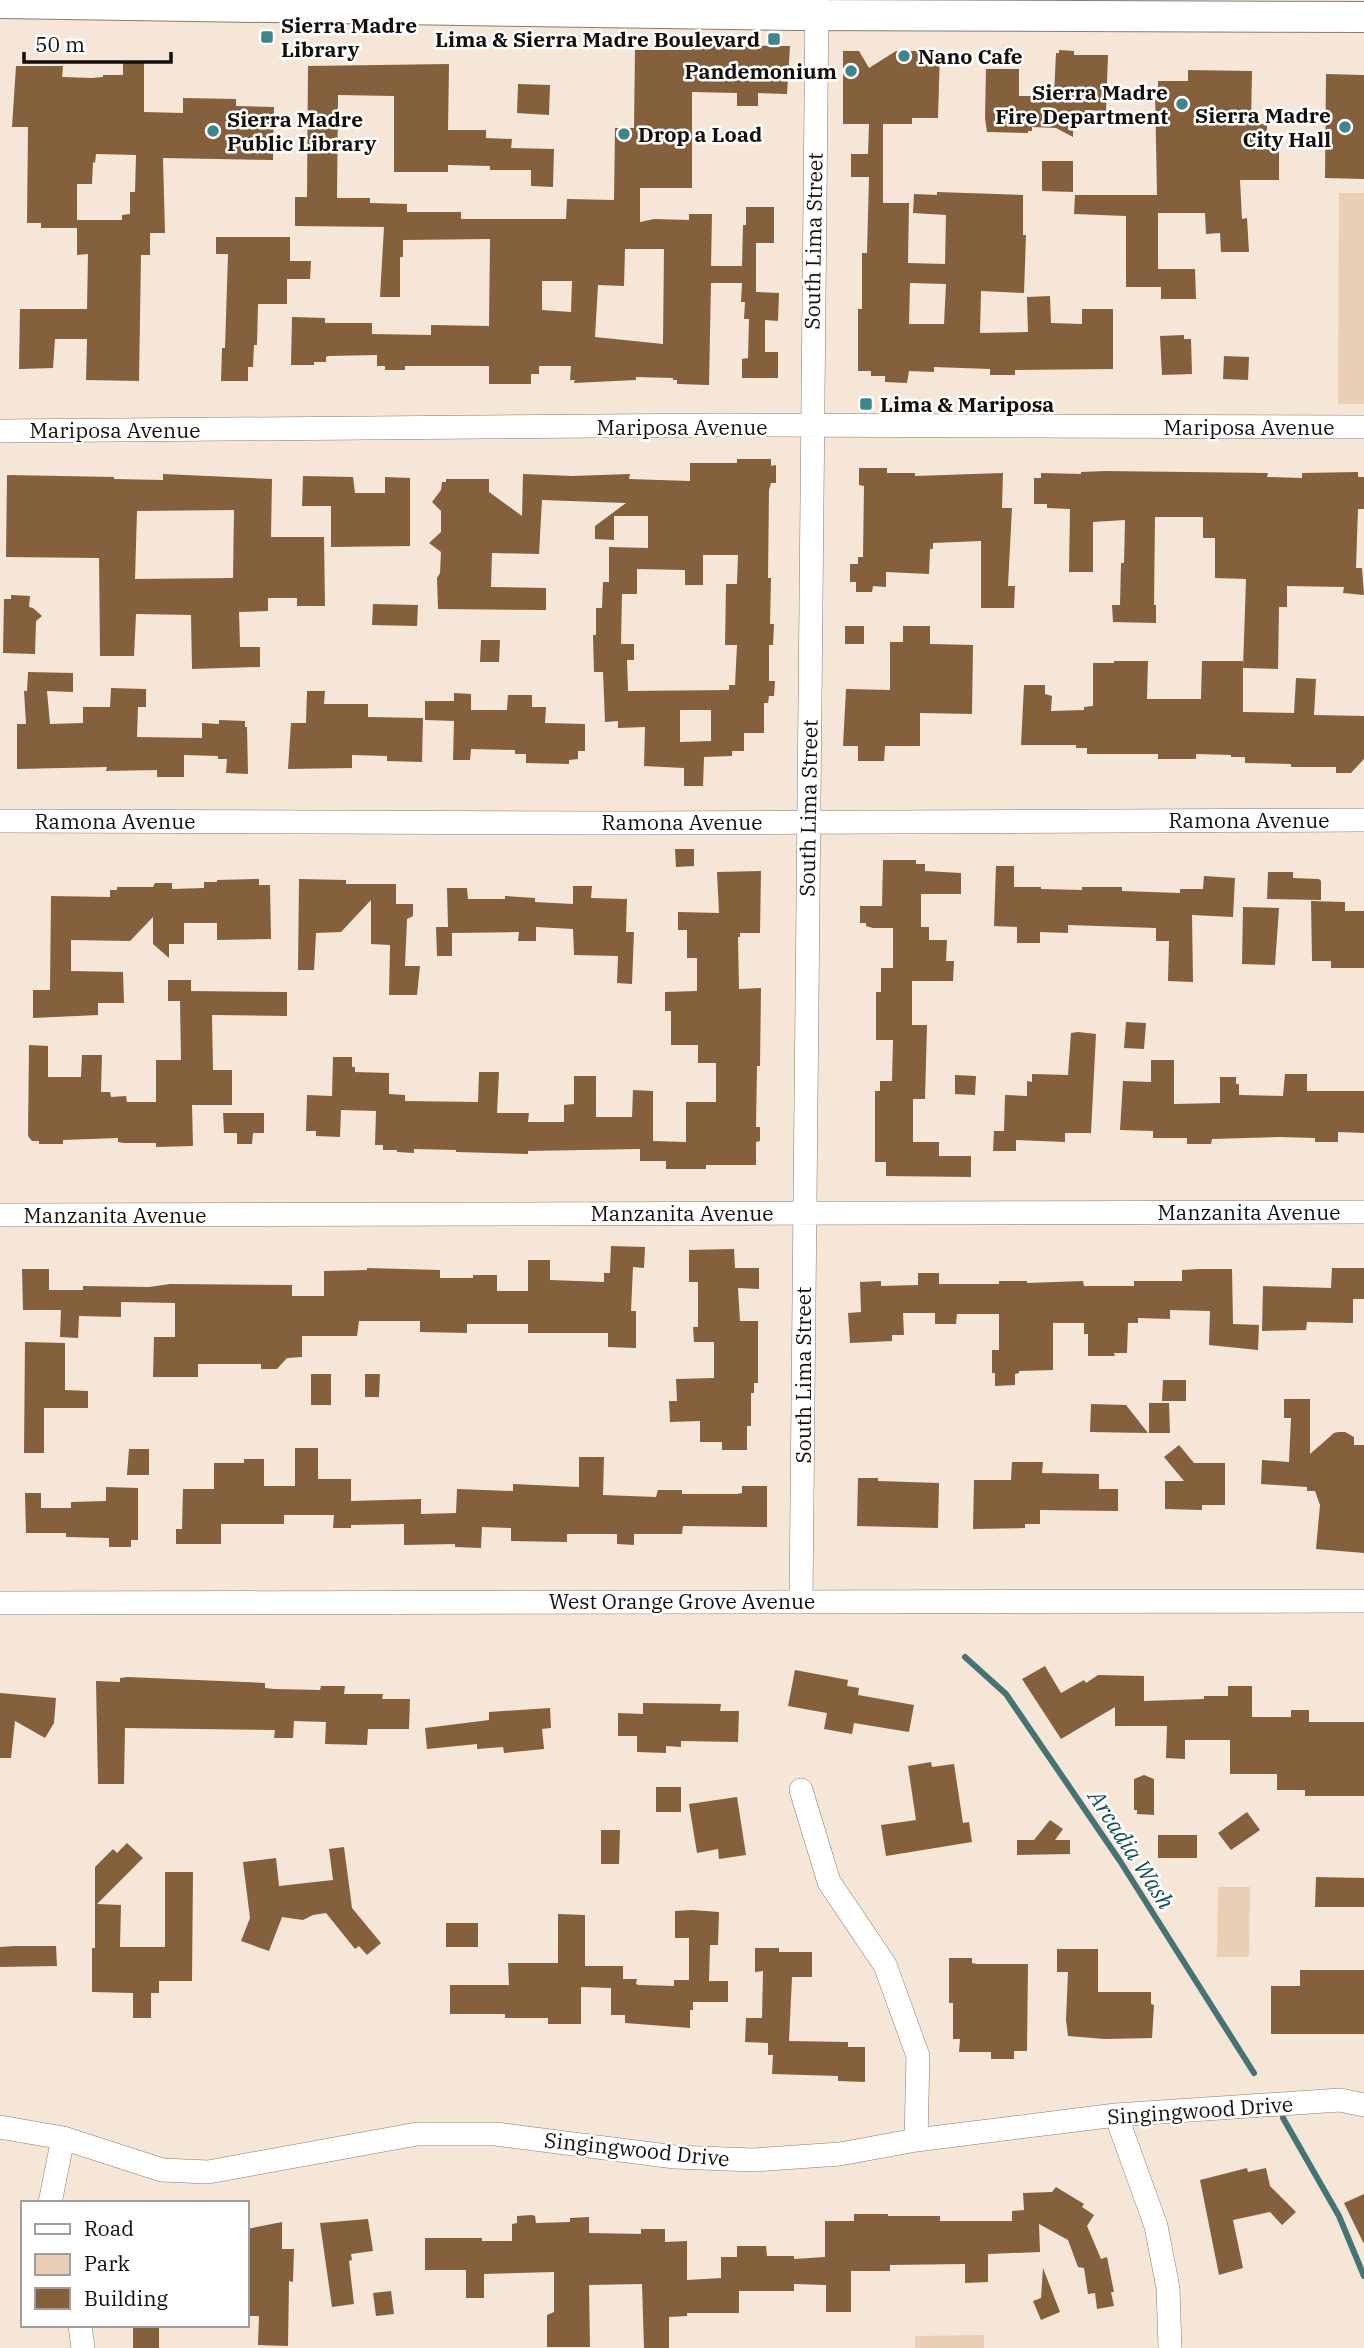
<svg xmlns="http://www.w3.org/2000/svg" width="1364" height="2348" font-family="'IBM Plex Serif',serif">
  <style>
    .green { fill: #e9cfb6 }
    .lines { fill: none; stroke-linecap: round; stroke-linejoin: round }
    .stream { stroke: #467374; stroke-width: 6 }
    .building { fill: #84603d; fill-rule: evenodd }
    .minor-casing { stroke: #897b6e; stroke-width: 24 }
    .tertiary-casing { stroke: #897b6e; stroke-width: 32 }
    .minor { stroke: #fff; stroke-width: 23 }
    .tertiary { stroke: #fff; stroke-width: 30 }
    .poi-dot { fill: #3e868b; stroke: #fff; stroke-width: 2.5 }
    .labels { text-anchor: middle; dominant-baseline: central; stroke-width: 5; stroke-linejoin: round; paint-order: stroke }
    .poi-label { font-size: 21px; font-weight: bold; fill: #140f0a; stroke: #fff; text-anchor: start }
    .street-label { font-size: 21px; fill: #140f0a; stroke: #fff }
    .water-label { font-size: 23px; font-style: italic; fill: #134f53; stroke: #fff }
  </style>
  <rect width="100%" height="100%" fill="#f5e6d7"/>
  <path class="green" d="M1339 193H1364V404H1338Z
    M1218 1887H1250L1249 1957H1217Z
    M984 2335V2348H915V2336Z"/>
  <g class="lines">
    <path class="stream" d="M965 1657 1006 1694 1120 1861 1254 2073
      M1283 2118 1339 2216 1364 2276"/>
  </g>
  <path class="building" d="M692 45 790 46 787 94 758 93V106H737V93L692 92V188H640V222L654 219 689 220V214H712L711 266H742L743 225H746V207H774V243H756V292L779 293 778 321 765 320V352H778V378H742V359L748 358 749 319H744L745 302H741L742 283H711L709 385 677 384V380H673V378L636 377V380L574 383 575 380H570L571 366H539V374H531V384H489V366H405V370H385V366H377V355L328 356 326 357V362H314V365H291L292 317 325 318V323H372V334L431 335V325L489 326 490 239 403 240V257H400V297H380L384 227 295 226V197H307L308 66 449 64 448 130H486V138L512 139 511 148 554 149 553 187 531 186V170H490V166L448 165V172H394V96L338 95 337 198H370V203L407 204V212H461V219H566L567 199 614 200 615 128H634L635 50H692ZM625 249H664L663 344 595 337 598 285 624 286ZM542 281H572L571 312 542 310Z
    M1059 50 1074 51V55H1108L1106 111 1085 110V116H1073V137L1056 128 1032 127V131H1028V133L987 132 985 118 986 69H1019V96H1054L1056 53H1059Z
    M843 51H859L869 68 896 51H940L938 118H912V124H883V203H909L908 263 945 264 946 215 913 213 914 194 937 195V192L1023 195V235H1026L1024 293 981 291 980 333 1028 332 1027 297 1050 296 1051 323 1082 324V309H1113V369L1015 370V375H990V369L934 367V372L909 371 907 383 885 382V376H871V371H858V309H862V253H867L869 177H851V154H868L869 124H843ZM910 283 946 284 944 324H909Z
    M123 63H144V112L183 113V98L236 99V106L274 107 273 160 163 158 165 233H150V255H141L139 381 86 380 87 339H55L53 368 19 369 20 309H87L88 254 77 255V228H41V223H27L28 127H12L16 66H63L62 77 92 78 103 77V75H123ZM96 154 136 155 135 192H130V214L122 215V220H77V184H92L93 162 95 163Z
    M1188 70 1252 71 1251 124H1267V145L1279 144V180H1240L1242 219 1247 218 1249 252H1221L1220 233 1206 234 1205 213H1158V269H1195L1196 299H1161V287H1126V216L1074 214 1075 195H1157L1155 91H1158V81H1188Z
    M1326 74 1364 75V179L1325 178Z
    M518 84 550 85 549 115 517 113Z
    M1042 161H1073V192L1042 191Z
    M216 237H290V261H311L310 279H287V304H258L257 345H254L253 367H248V381H221L222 348H225L228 254H216Z
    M1184 335V339H1191L1192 374 1162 375 1160 336Z
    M1224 356 1249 357 1248 380 1223 379Z
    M737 459H771V466L776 465V483H771L769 490 768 578H771L770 624H774L773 645H769V681H775L774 696H769L768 703H764V733H744V751H732V756L704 757 703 786H684V768L644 766 645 727 618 728V721L605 722 603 672H594L593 635H596V608H602L603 582H609V547L648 548V516H614V540L595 539V526L626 503 542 500 539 554 492 553 491 587 546 588V610L438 609 437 578 440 573 441 552 429 543 441 532V511L432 502 441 490 442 482H446V479H489V492L522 516 523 474 572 476 630 474 629 479 690 481V463H737ZM703 555H738L737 584H726L725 645H737L735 685H729V690L628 691 627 660H634V644H621L622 594H637V569L685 570V585H703ZM680 710H711V741L680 742Z
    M859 468H887V473H915V476L1003 473 1002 508H1012L1008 586H1015L1014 608H981V541L933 543V549H930L929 574 886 572V587L873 586 872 592H856V582H850V564H858V557H863L864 486 859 485Z
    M1105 471 1268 473 1267 477 1302 478V473L1358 472V477H1364V509H1358L1356 568H1362L1364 595 1343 593 1344 587 1287 586V607H1279L1278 669 1243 668 1246 579 1215 578V538H1203V517H1155L1154 605H1156V623L1113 622 1112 605H1120L1121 563H1124L1125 520 1093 522V572H1069L1070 509 1047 508V504H1034V478H1041V473L1081 474V472Z
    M163 474 272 479 271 537H324L325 606H297V598H268V611L239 612 240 647H260V667L192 669 191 615 136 614 134 656H100L99 558 6 557 7 475 114 477V479L163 480ZM234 510 233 578 135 579 137 511Z
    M303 476 353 477 355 493H385V477L410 478V546L331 547V506H302Z
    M11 595 30 596 29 607 33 608 42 616 36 621 35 654 3 653 4 599H11Z
    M373 604 418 605 417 626 372 625Z
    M845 626H864V644H845Z
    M903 626H930V644L973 645 972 714 920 713V746H885L884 761H858V746H843L846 689 890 690V642H903Z
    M481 640H500L499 662H480Z
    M1114 661H1148L1147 699H1201L1202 661H1243V712L1294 713 1296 678 1316 679 1314 715 1364 716V759L1351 773H1336V767H1291V764L1245 763V757H1231V755L1196 754V759H1158V754H1087V748H1076V745H1021L1024 685H1045V694L1052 696 1051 711 1084 710V707L1093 706V663H1114Z
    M28 672 73 673V692L47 691 50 724 83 723V707H110L111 688 146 689V707H138L137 737 202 738V723L219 724V720L245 721V727H247L248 774 226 773 227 759H218V756L184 755V777H157V770L106 771 107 767 17 769V724H26L24 691H27Z
    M307 691H325L324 704H368V717L423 718 422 762 387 761V756L352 755V768L288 769 291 723H306Z
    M454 693 471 694V710H507L508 695H532V707H546L545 723 585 724V751H578V759L569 760V764L526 763V754H515V750L471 749 470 760H453L454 721 425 720V701H454Z
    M675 849H694V866L676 867Z
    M883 860H916V864H925V871L961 873V894H921V927H929V940H947L946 961H954L953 981H912V1025H927L925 1099H913V1142H939V1156H971V1177L886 1176V1162H875V1091H880V1081H892L893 1040H876V992H881V968H893V928H873L866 926V923H860V906H882Z
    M996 866H1014V887H1041V889L1082 890V887H1122V891L1180 893V889H1203L1204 876 1235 878 1233 917 1192 915 1193 982 1168 981 1169 941H1156V928L1068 925V933L1040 932V943H1017V927L994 926Z
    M761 871 760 933H740V937H738L739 989 761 988 760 1066H757L756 1127H760V1141L756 1142V1165H706V1169H666V1161H640V1149L528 1151V1154L456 1152V1150L414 1149V1153L397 1152V1150H383V1145H375L376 1111 341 1110 340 1137 316 1136V1131H306L307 1095 332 1096 333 1057H352V1067H355V1072L389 1073V1094L405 1095V1101L478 1102 479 1072H499L497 1113H529L528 1122H564V1105L574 1104V1076H596V1117H632L633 1090 653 1091V1141L686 1142V1102H716V1063H698V1045H671V1011H665V992L697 991V958H687V930H678V912L719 913 717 872Z
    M1268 872H1293V878L1319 879 1321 881V900L1267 899Z
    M259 879V885H270L271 939 217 940V923H184V944H169V958L153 944V917L130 941 71 940V971L123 972 124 1003H98V1015L33 1018V990H50L51 896 110 897V890H117V887H153L155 883H172V889L204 888V882H217V880Z
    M299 879 346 880V884H396V904H413V916L407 919 405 966H420L417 995H389L390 945 371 944V900L341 932 316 933 314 970H298Z
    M573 886H592L591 898 627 899 626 932H634L632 984 617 983 618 956 574 955 573 929 536 927V941H518L519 932 452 933V956H437L436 927H448L447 888H467L468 899H505V896L535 898V902L573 904Z
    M1311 901 1345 902V911H1364V968H1331V961H1312Z
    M1243 907 1279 908 1275 965 1242 964Z
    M168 980H191V991L287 992V1016L212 1015 213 1070H232V1105H192L193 1146 156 1147V1143H124L118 1142V1138L63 1140V1144H39V1141H32L28 1136 29 1045 48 1046V1077H81L82 1055H102L101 1092H110L111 1097 126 1096 127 1102H156V1060H181L180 1001H168Z
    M1126 1022 1146 1023 1144 1049 1124 1048Z
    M1078 1032 1096 1034 1091 1133H1065V1142L1016 1140V1151H993L994 1131H1004L1005 1095 1027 1096V1081L1032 1082V1074L1068 1075 1071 1033Z
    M1151 1060H1174V1104L1220 1103V1077H1236V1084H1239V1095L1283 1096 1285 1074H1307V1091H1364V1133L1338 1132V1142H1315V1138L1279 1137 1212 1139 1211 1144H1187V1138H1153V1131L1120 1130 1123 1081 1151 1082Z
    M955 1075 976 1076 975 1095 955 1094Z
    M223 1113H264V1133H253L252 1144H237V1133H224Z
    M611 1246 645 1247 644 1268 633 1267 631 1311H636V1348L608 1347V1333H528V1324H467V1333L420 1332V1321H359L357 1336H302V1357L287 1358 277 1369H261V1364H198V1377H153L154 1337H175V1303L121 1302V1317L79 1316 78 1338 60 1337 61 1310H23L22 1269H49V1290H83V1286L149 1287 170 1284 292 1285V1296H324V1271L367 1270V1268L440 1270V1278H473V1275H497V1291H528V1260H550V1280L604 1282V1273H610Z
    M734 1249 735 1268H759V1289L738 1288 740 1321H758V1383H754V1393H751V1426H747V1450H722V1442H700V1421L670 1422 669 1401H677L676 1379 714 1378V1342H694L693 1327H698V1282H689V1250Z
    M1332 1268H1364V1299H1353V1323L1307 1322 1306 1330 1262 1331 1263 1286 1331 1288Z
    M1200 1269H1232L1233 1324 1259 1325 1258 1350 1209 1345 1210 1311 1170 1310V1319L1138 1318V1323H1128L1127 1353H1114L1115 1356H1088V1334H1084V1323H1053V1370L1019 1371V1373L1015 1374V1385L995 1386V1373H992V1350H999V1314H957L956 1324H935V1313H903L904 1335H892V1341L850 1343 848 1313 861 1312 860 1282 881 1281V1286L918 1285V1273H939V1284H999V1281H1027V1283L1083 1281 1084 1286H1134V1281H1182V1270Z
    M25 1342 65 1343V1390L88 1391V1408H44V1453H24Z
    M311 1374H331V1405H311Z
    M365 1374H380L379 1397H365Z
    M1163 1380H1186V1401H1162Z
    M1284 1399H1310V1454L1334 1433 1338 1432H1345L1354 1437V1445H1364V1553L1316 1549 1320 1505 1315 1491H1307V1487L1261 1484 1262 1460 1289 1462 1291 1418H1284Z
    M1149 1403H1169L1170 1433H1149Z
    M1091 1404 1126 1405 1148 1433 1090 1432Z
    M1179 1445 1194 1463H1225V1505H1202V1510L1165 1509V1481H1184L1164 1457Z
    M295 1448H318V1479H351V1501L421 1499V1514L456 1513 457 1489 513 1491V1484L579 1487V1457H604L603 1495 656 1497 658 1490H682V1494H737L742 1493V1486H767V1527L683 1526 682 1534H634V1545L617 1544V1534H567V1542L511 1541V1528L482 1527 481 1548 455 1547V1544L404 1545V1524L351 1525V1528H333L334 1515H284V1524H221V1544H176V1529H182L183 1489H214V1463H244V1459H264V1486H295Z
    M129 1449H149V1475H127Z
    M1012 1462H1043L1042 1473 1099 1474V1489H1118V1511L1040 1510V1524H1025V1528L973 1529 974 1480H1011Z
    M858 1478H878V1481L939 1483 938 1528 857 1526Z
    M106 1487 138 1488V1540H131V1547H109V1538L66 1537V1533H26L25 1493H41V1508H71V1502L106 1501Z
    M1045 1666 1061 1693 1084 1680 1086 1683 1098 1675 1144 1676V1701L1204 1699V1696H1228V1686H1252V1717H1291V1710H1309V1722H1364V1796H1305V1790H1277V1774H1230V1740H1185V1759L1166 1758 1167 1726H1115V1707L1061 1739 1022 1679Z
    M795 1670 848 1680 847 1686 859 1688 858 1695 914 1705 909 1732 854 1723 852 1734 824 1729 827 1713 788 1706Z
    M127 1677 265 1683V1688L274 1689 320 1690 321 1686H345L344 1694H383L382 1699H410L409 1729H368L367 1745 325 1744 326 1722 294 1721 293 1738H274L275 1730 125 1728 124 1784H98L96 1681 120 1682V1678Z
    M0 1693 56 1698 54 1723 45 1738 15 1721 11 1758H0Z
    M643 1703 721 1704 720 1711H739L738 1742 681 1741V1747L666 1746V1753L637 1752V1736H618V1713L643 1714Z
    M550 1708 551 1728 542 1729 544 1749 504 1753 503 1747 477 1749V1744L427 1749 425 1728 489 1720V1712Z
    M931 1762 932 1767 954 1764 963 1823 969 1822 972 1842 886 1856 881 1825 916 1820 908 1766Z
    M1144 1775 1154 1779V1815L1137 1814V1810H1134V1779Z
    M656 1787H681V1812H656Z
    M737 1797 746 1855 719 1859 718 1849 697 1853 689 1804Z
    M1247 1812 1260 1830 1231 1850 1218 1833Z
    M1050 1820 1063 1829 1055 1840H1070V1854L1017 1855V1840H1034Z
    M601 1830H620L619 1864H601Z
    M1158 1835H1197V1858H1158Z
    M127 1843 143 1858 97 1904 121 1905 120 1947H165V1872H193L192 1981H159V1993H151V2018H133V1993L92 1992V1948H95V1867L113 1849 117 1853Z
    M344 1847 352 1908 381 1943 367 1955 359 1946 355 1949 326 1913 313 1915 303 1920 282 1917 269 1951 241 1941 250 1918 243 1862 276 1858 279 1886 333 1880 329 1849Z
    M1316 1877 1364 1878V1907H1315Z
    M692 1910 719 1912 718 1945H710L709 1981H728V2002H693V2010H690V2028L625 2023V2015H611V1988L581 1987V2024H548V2018H505V2014H450V1985H509L508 1963H558V1914L585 1915V1966H623V1979H637L636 1984 639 1985 674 1986V1980H689V1938H675V1911Z
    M446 1923H478V1947H446Z
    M15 1946H56L57 1966 0 1967V1947Z
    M755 1948H779V1952H812V1977H792L789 2041 848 2042V2047H865V2082L838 2081V2076L772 2074 773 2055H768V2043L745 2042 746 2018H762L763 1971 755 1972Z
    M1057 1949H1098V1992H1151V2004L1154 2005 1152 2038 1105 2039 1068 2036 1066 2020 1068 1972H1057Z
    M949 1958H972V1963L977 1964H1028L1027 2051H1014V2059H991V2052H959L960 2039H953V2003H949Z
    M1300 1970H1364V2034H1271V1986H1300Z
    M1247 2168 1248 2172 1266 2168 1270 2186 1296 2212 1282 2225 1270 2212 1233 2220 1243 2268 1219 2275 1200 2180Z
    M1056 2187 1084 2204 1082 2207 1094 2215 1087 2226 1101 2259 1107 2257 1114 2292H1111L1114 2306 1097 2309 1095 2293 1088 2294 1084 2268 1078 2267 1068 2240 1039 2224 1040 2252 988 2254V2282L965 2283V2264L890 2265V2271H851V2312H826V2285L794 2284V2291H739V2313H687V2316L669 2317V2348H644L642 2284 589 2285 590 2347H547V2315L554 2312V2272L484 2274V2298H466V2270H425V2238H482V2241H512V2224L517 2223V2216L532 2215 535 2216 536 2223 570 2222V2218L589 2217V2233L641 2234V2229H665V2242L687 2241V2280L721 2278V2257H737V2246H766L767 2256H794V2259L825 2257V2221H854V2214H888V2216H940V2221H1012V2211L1024 2210 1023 2193 1052 2192Z
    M1364 2194V2244L1344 2203Z
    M368 2219 373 2251 351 2254 352 2260 349 2261 354 2304 332 2307 320 2223Z
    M282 2222V2249H294L293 2282 289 2281 288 2346 258 2345 259 2316H247V2229Z
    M1043 2268 1060 2312 1041 2320 1033 2301 1041 2298Z
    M391 2291 394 2314 376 2316 373 2293Z
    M133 2325H159V2348H133Z"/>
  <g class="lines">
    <g class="minor-casing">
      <path id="minor" d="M0 431 722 425 1364 427
        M0 821 625 823 1364 820
        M0 1215 1364 1212
        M801 1601 817 0
        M0 1603 1364 1601
        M801 1790 829 1882 885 1965 918 2056 916 2140
        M1116 2115 1156 2226 1168 2288 1170 2348
        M0 2127 63 2138 162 2170 208 2172 417 2134H496L675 2157 753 2160 840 2154 916 2140 1116 2115 1340 2100 1364 2105
        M50 2203 63 2138
        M80 2325 83 2348"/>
    </g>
    <g class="tertiary-casing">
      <path id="tertiary" d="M0 3 793 15 1364 17"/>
    </g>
    <use href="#minor" class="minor"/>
    <use href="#tertiary" class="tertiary"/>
  </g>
  <g class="poi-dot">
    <rect x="260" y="30" width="14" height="14" rx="3.5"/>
    <rect x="767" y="32" width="14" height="14" rx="3.5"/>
    <circle cx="904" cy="56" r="7"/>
    <circle cx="851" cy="71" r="7"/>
    <circle cx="1182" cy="104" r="7"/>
    <circle cx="1345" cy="127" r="7"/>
    <circle cx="213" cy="131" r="7"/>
    <circle cx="624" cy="134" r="7"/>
    <rect x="859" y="397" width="14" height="14" rx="3.5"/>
  </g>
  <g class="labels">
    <g class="poi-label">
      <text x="281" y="25">Sierra Madre<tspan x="281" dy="24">Library</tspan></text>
      <text x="760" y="39" text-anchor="end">Lima &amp; Sierra Madre Boulevard</text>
      <text x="918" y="56">Nano Cafe</text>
      <text x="837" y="71" text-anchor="end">Pandemonium</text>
      <text x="1168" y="92" text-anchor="end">Sierra Madre<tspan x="1168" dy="24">Fire Department</tspan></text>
      <text x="1331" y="115" text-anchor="end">Sierra Madre<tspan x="1331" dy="24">City Hall</tspan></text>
      <text x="227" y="119">Sierra Madre<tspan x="227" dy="24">Public Library</tspan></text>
      <text x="638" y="134">Drop a Load</text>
      <text x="880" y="404">Lima &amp; Mariposa</text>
    </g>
    <g class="street-label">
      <text transform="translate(813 241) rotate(-89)">South Lima Street</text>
      <text x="682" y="427">Mariposa Avenue</text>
      <text x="1249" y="427">Mariposa Avenue</text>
      <text x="115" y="430">Mariposa Avenue</text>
      <text transform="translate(808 808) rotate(-89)">South Lima Street</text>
      <text x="1249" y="820">Ramona Avenue</text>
      <text x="115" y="821">Ramona Avenue</text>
      <text x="682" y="822">Ramona Avenue</text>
      <text x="1249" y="1212">Manzanita Avenue</text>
      <text x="682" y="1213">Manzanita Avenue</text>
      <text x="115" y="1215">Manzanita Avenue</text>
      <text transform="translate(803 1375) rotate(-90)">South Lima Street</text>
      <text x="682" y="1601">West Orange Grove Avenue</text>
      <text transform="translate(1200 2110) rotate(-4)">Singingwood Drive</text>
      <text transform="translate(637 2149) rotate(6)">Singingwood Drive</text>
    </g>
    <g class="water-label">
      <text transform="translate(1132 1849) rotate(57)">Arcadia Wash</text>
    </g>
  </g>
  <rect x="21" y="2201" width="228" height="126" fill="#ffffff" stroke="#a19f9d" stroke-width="2"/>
  <rect x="35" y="2224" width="35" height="10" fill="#ffffff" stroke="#a19f9d" stroke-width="2"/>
  <text x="84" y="2236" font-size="21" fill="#140f0a">Road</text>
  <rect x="35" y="2254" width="35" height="21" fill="#e9cfb6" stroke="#a19f9d" stroke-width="2"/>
  <text x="84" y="2271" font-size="21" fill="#140f0a">Park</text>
  <rect x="35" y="2288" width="35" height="21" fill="#84603d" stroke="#a19f9d" stroke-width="2"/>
  <text x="84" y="2306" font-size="21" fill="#140f0a">Building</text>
  <path d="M24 52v10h147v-10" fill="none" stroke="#140f0a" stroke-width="3.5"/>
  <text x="35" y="52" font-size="21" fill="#140f0a" stroke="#ffffff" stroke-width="5" paint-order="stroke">50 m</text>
</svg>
